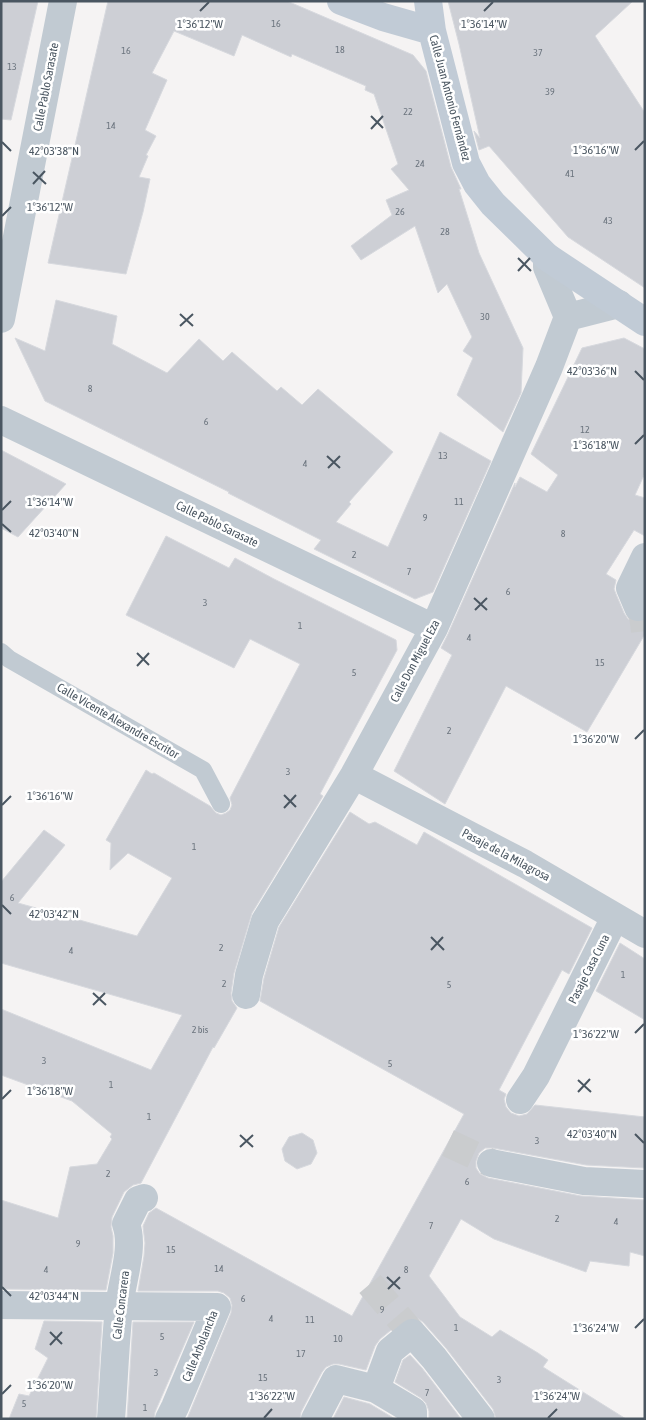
<svg xmlns="http://www.w3.org/2000/svg" width="646" height="1420" font-family="'Asap Condensed',sans-serif">
  <style>
    .building { fill: #cdcfd5; stroke: #d7d9de }
    .lines { fill: none; stroke-linecap: round; stroke-linejoin: round }
    .street-tunnel { stroke: #caccce; stroke-width: 28; stroke-dasharray: 28 14; stroke-linecap: butt }
    .lane { stroke: #c1cad2; stroke-width: 18 }
    .street { stroke: #c1cad2; stroke-width: 28 }
    .secondary { stroke: #c1cbd6; stroke-width: 28 }
    .ticks { fill: none; stroke: #4a5661; stroke-width: 2 }
    .labels { text-anchor: middle; dominant-baseline: central; stroke-width: 5; stroke-linejoin: round; paint-order: stroke }
    .number-label { font-size: 10px; fill: #6b747e }
    .street-label { font-size: 12px; fill: #4a5661; stroke: #fff }
    .ticks-label { font-size: 12px; text-anchor: middle; fill: #4a5661; stroke: #fff; stroke-width: 5; stroke-linejoin: round; paint-order: stroke }
  </style>
  <rect width="100%" height="100%" fill="#f5f3f3"/>
  <path class="building" d="M1 1H38L11 120 1 119Z
    M108 1H287L413 55 426 71 451 167 461 189H459L479 253 523 348 521 393 503 432 457 395 473 358 463 351 472 337 447 284 438 293 415 226 361 260 351 246 392 215 386 200 409 190 391 169 398 164 374 94 365 90 366 86 292 54 291 57 242 35 234 56 174 31 152 73 167 80 145 130 156 136 146 155 148 156 139 177 150 179 143 212 126 274 48 263Z
    M448 1H633L595 36 645 113V288L568 237 489 146 479 150 474 131 480 138 459 44Z
    M56 300 117 316 112 344 167 373 199 339 223 361 232 352 277 391 281 387 302 405 318 389 393 452 349 502 351 504 336 522 388 547 440 432 491 461 433 592 415 599 314 549 321 540 228 493 229 492 45 401 15 338 45 351Z
    M624 338 645 349V473L635 495 645 498V536L634 530 606 574 616 580 614 589 616 594 624 613 628 619 637 622 645 621V634L587 732 506 686 445 804 394 771 452 655 441 648 448 634 515 483V487L520 477 547 492 558 475 531 454 582 348Z
    M1 450 66 484 18 537 1 528Z
    M166 536 229 568 235 558 274 579 396 640 397 650 320 794 323 796 252 913 234 973 231 993 232 1001 237 1008 214 1048 213 1047 141 1183 133 1185 124 1192 112 1217 111 1227 113 1236V1253L106 1290 1 1289V1200L58 1218 70 1167 97 1164 112 1139 110 1137 112 1134 72 1101 1 1075V1009L151 1070 182 1015 1 963V882L44 830 65 845 18 903 137 936 172 878 128 853 110 870 111 843 106 840 146 770 152 774 154 773 210 806 216 813 221 815 226 813 230 810 232 805 230 798 300 664 250 639 234 668 126 615Z
    M350 812 369 824 375 822 417 845 424 832 592 928 569 974 562 970 499 1090 506 1094 504 1099 506 1107 511 1113 519 1116 527 1114 535 1105 645 1117V1168L586 1165 493 1148H485L479 1153 476 1161V1168L480 1174 488 1178 581 1196 645 1200V1256L630 1252 629 1266 590 1261 586 1272 494 1239 461 1219 429 1276 460 1317 492 1337 500 1330 538 1353 548 1360 543 1367 626 1419H496L493 1409 446 1348 423 1322 417 1318H410L402 1321 380 1339 375 1346 366 1370 339 1364H333L326 1367 322 1372 301 1412 300 1419H187L231 1313 232 1305 230 1298 224 1293 218 1291H138L144 1256 145 1243 143 1226 149 1213 156 1208 352 1316 464 1114 260 1001 264 978 279 927Z
    M620 943 645 959V1020L596 991Z
    M302 1133 313 1140 317 1153 311 1164 297 1169 285 1161 282 1149 289 1137Z
    M44 1321 102 1322 96 1419H9L19 1394 29 1396 48 1358 35 1349Z
    M133 1322H194L155 1412 154 1419H127Z
    M410 1355 422 1368 461 1419H429V1411L426 1403 421 1398 395 1382 403 1360Z
    M344 1397 370 1404 395 1419H333Z"/>
  <g class="lines">
    <path class="street-tunnel" d="M638 607 643 615 645 631
      M448 1143 491 1163
      M370 1284 412 1333"/>
    <path class="lane" d="M1 652 9 659 203 770 221 804"/>
    <path class="street" d="M547 257V267L568 317
      M1 319 63 1
      M1 420 434 628
      M638 607 630 588 645 557
      M365 781 525 864 645 934
      M246 995 249 975 265 921 354 775 434 628 549 367 568 317 619 304
      M520 1100 536 1076 615 917
      M491 1163 584 1181 645 1184
      M1 1305 217 1307 175 1407 169 1419
      M376 1389 390 1351 412 1333 434 1358 481 1419
      M111 1419C114 1382 115 1345 119 1308 121 1283 135 1248 126 1224L138 1200 144 1198
      M315 1419 336 1379 376 1389 413 1411V1419"/>
    <path class="secondary" d="M341 1 383 17 432 31
      M428 1 432 31 466 163 477 184 493 204 547 257 645 322"/>
  </g>
  <path class="ticks" d="M200 11 209 2M484 11 493 2M371 116 383 128M371 129 383 116M2 142 11 151M635 150 644 141M33 172 46 184M33 184 45 171M2 216 11 207M518 258 531 271M518 271 530 258M180 314 193 326M180 326 193 314M635 371 644 380M635 444 644 435M327 456 340 468M328 468 340 456M2 510 11 501M2 524 11 532M474 598 487 610M475 610 487 598M137 653 149 665M137 666 149 653M635 739 644 730M284 795 296 807M2 805 11 796M284 808 296 795M2 905 11 914M431 937 444 950M431 950 443 937M93 993 106 1005M93 1005 105 993M635 1033 644 1024M578 1080 591 1092M578 1092 590 1079M2 1099 11 1090M635 1134 644 1143M240 1135 253 1147M240 1147 253 1135M387 1277 400 1289M2 1287 11 1296M388 1289 400 1277M635 1328 644 1319M50 1332 62 1344M50 1345 62 1332M2 1394 11 1385M264 1418 272 1409M548 1418 557 1409"/>
  <g class="labels">
    <g class="number-label">
      <text x="276" y="23">16</text>
      <text x="340" y="49">18</text>
      <text x="126" y="50">16</text>
      <text x="538" y="52">37</text>
      <text x="12" y="66">13</text>
      <text x="550" y="91">39</text>
      <text x="408" y="111">22</text>
      <text x="111" y="125">14</text>
      <text x="420" y="163">24</text>
      <text x="570" y="173">41</text>
      <text x="400" y="211">26</text>
      <text x="608" y="220">43</text>
      <text x="445" y="231">28</text>
      <text x="485" y="316">30</text>
      <text x="90" y="388">8</text>
      <text x="206" y="421">6</text>
      <text x="585" y="429">12</text>
      <text x="443" y="455">13</text>
      <text x="305" y="463">4</text>
      <text x="459" y="501">11</text>
      <text x="425" y="517">9</text>
      <text x="563" y="533">8</text>
      <text x="354" y="554">2</text>
      <text x="409" y="571">7</text>
      <text x="508" y="591">6</text>
      <text x="205" y="602">3</text>
      <text x="300" y="625">1</text>
      <text x="469" y="637">4</text>
      <text x="600" y="662">15</text>
      <text x="354" y="672">5</text>
      <text x="449" y="730">2</text>
      <text x="288" y="771">3</text>
      <text x="194" y="846">1</text>
      <text x="12" y="897">6</text>
      <text x="221" y="947">2</text>
      <text x="71" y="950">4</text>
      <text x="623" y="974">1</text>
      <text x="224" y="983">2</text>
      <text x="449" y="984">5</text>
      <text x="200" y="1029">2 bis</text>
      <text x="44" y="1060">3</text>
      <text x="390" y="1063">5</text>
      <text x="111" y="1084">1</text>
      <text x="149" y="1116">1</text>
      <text x="537" y="1140">3</text>
      <text x="108" y="1173">2</text>
      <text x="467" y="1181">6</text>
      <text x="557" y="1218">2</text>
      <text x="616" y="1221">4</text>
      <text x="431" y="1225">7</text>
      <text x="78" y="1243">9</text>
      <text x="171" y="1249">15</text>
      <text x="219" y="1268">14</text>
      <text x="46" y="1269">4</text>
      <text x="406" y="1269">8</text>
      <text x="243" y="1298">6</text>
      <text x="382" y="1309">9</text>
      <text x="271" y="1318">4</text>
      <text x="310" y="1319">11</text>
      <text x="456" y="1327">1</text>
      <text x="162" y="1336">5</text>
      <text x="338" y="1338">10</text>
      <text x="301" y="1353">17</text>
      <text x="156" y="1372">3</text>
      <text x="263" y="1377">15</text>
      <text x="499" y="1379">3</text>
      <text x="427" y="1392">7</text>
      <text x="24" y="1403">5</text>
      <text x="145" y="1407">1</text>
    </g>
    <g class="street-label">
      <text transform="translate(46 87) rotate(-79)">Calle Pablo Sarasate</text>
      <text transform="translate(450 98) rotate(75)">Calle Juan Antonio Fernández</text>
      <text transform="translate(217 524) rotate(26)">Calle Pablo Sarasate</text>
      <text transform="translate(415 661) rotate(-62)">Calle Don Miguel Eza</text>
      <text transform="translate(118 721) rotate(30)">Calle Vicente Alexandre Escritor</text>
      <text transform="translate(506 855) rotate(28)">Pasaje de la Milagrosa</text>
      <text transform="translate(589 969) rotate(-63)">Pasaje Casa Cuna</text>
      <text transform="translate(121 1305) rotate(-83)">Calle Concarera</text>
      <text transform="translate(200 1346) rotate(-68)">Calle Arbolancha</text>
    </g>
  </g>
  <g class="ticks-label">
    <text x="200" y="28">1°36'12"W</text>
    <text x="484" y="28">1°36'14"W</text>
    <text x="596" y="154">1°36'16"W</text>
    <text x="54" y="155">42°03'38"N</text>
    <text x="50" y="211">1°36'12"W</text>
    <text x="592" y="375">42°03'36"N</text>
    <text x="596" y="449">1°36'18"W</text>
    <text x="50" y="506">1°36'14"W</text>
    <text x="54" y="537">42°03'40"N</text>
    <text x="596" y="743">1°36'20"W</text>
    <text x="50" y="800">1°36'16"W</text>
    <text x="54" y="918">42°03'42"N</text>
    <text x="596" y="1038">1°36'22"W</text>
    <text x="50" y="1095">1°36'18"W</text>
    <text x="592" y="1138">42°03'40"N</text>
    <text x="54" y="1300">42°03'44"N</text>
    <text x="596" y="1332">1°36'24"W</text>
    <text x="50" y="1389">1°36'20"W</text>
    <text x="272" y="1400">1°36'22"W</text>
    <text x="557" y="1400">1°36'24"W</text>
  </g>
  <rect width="646" height="1420" fill="none" stroke="#4a5661" stroke-width="5"/>
</svg>
